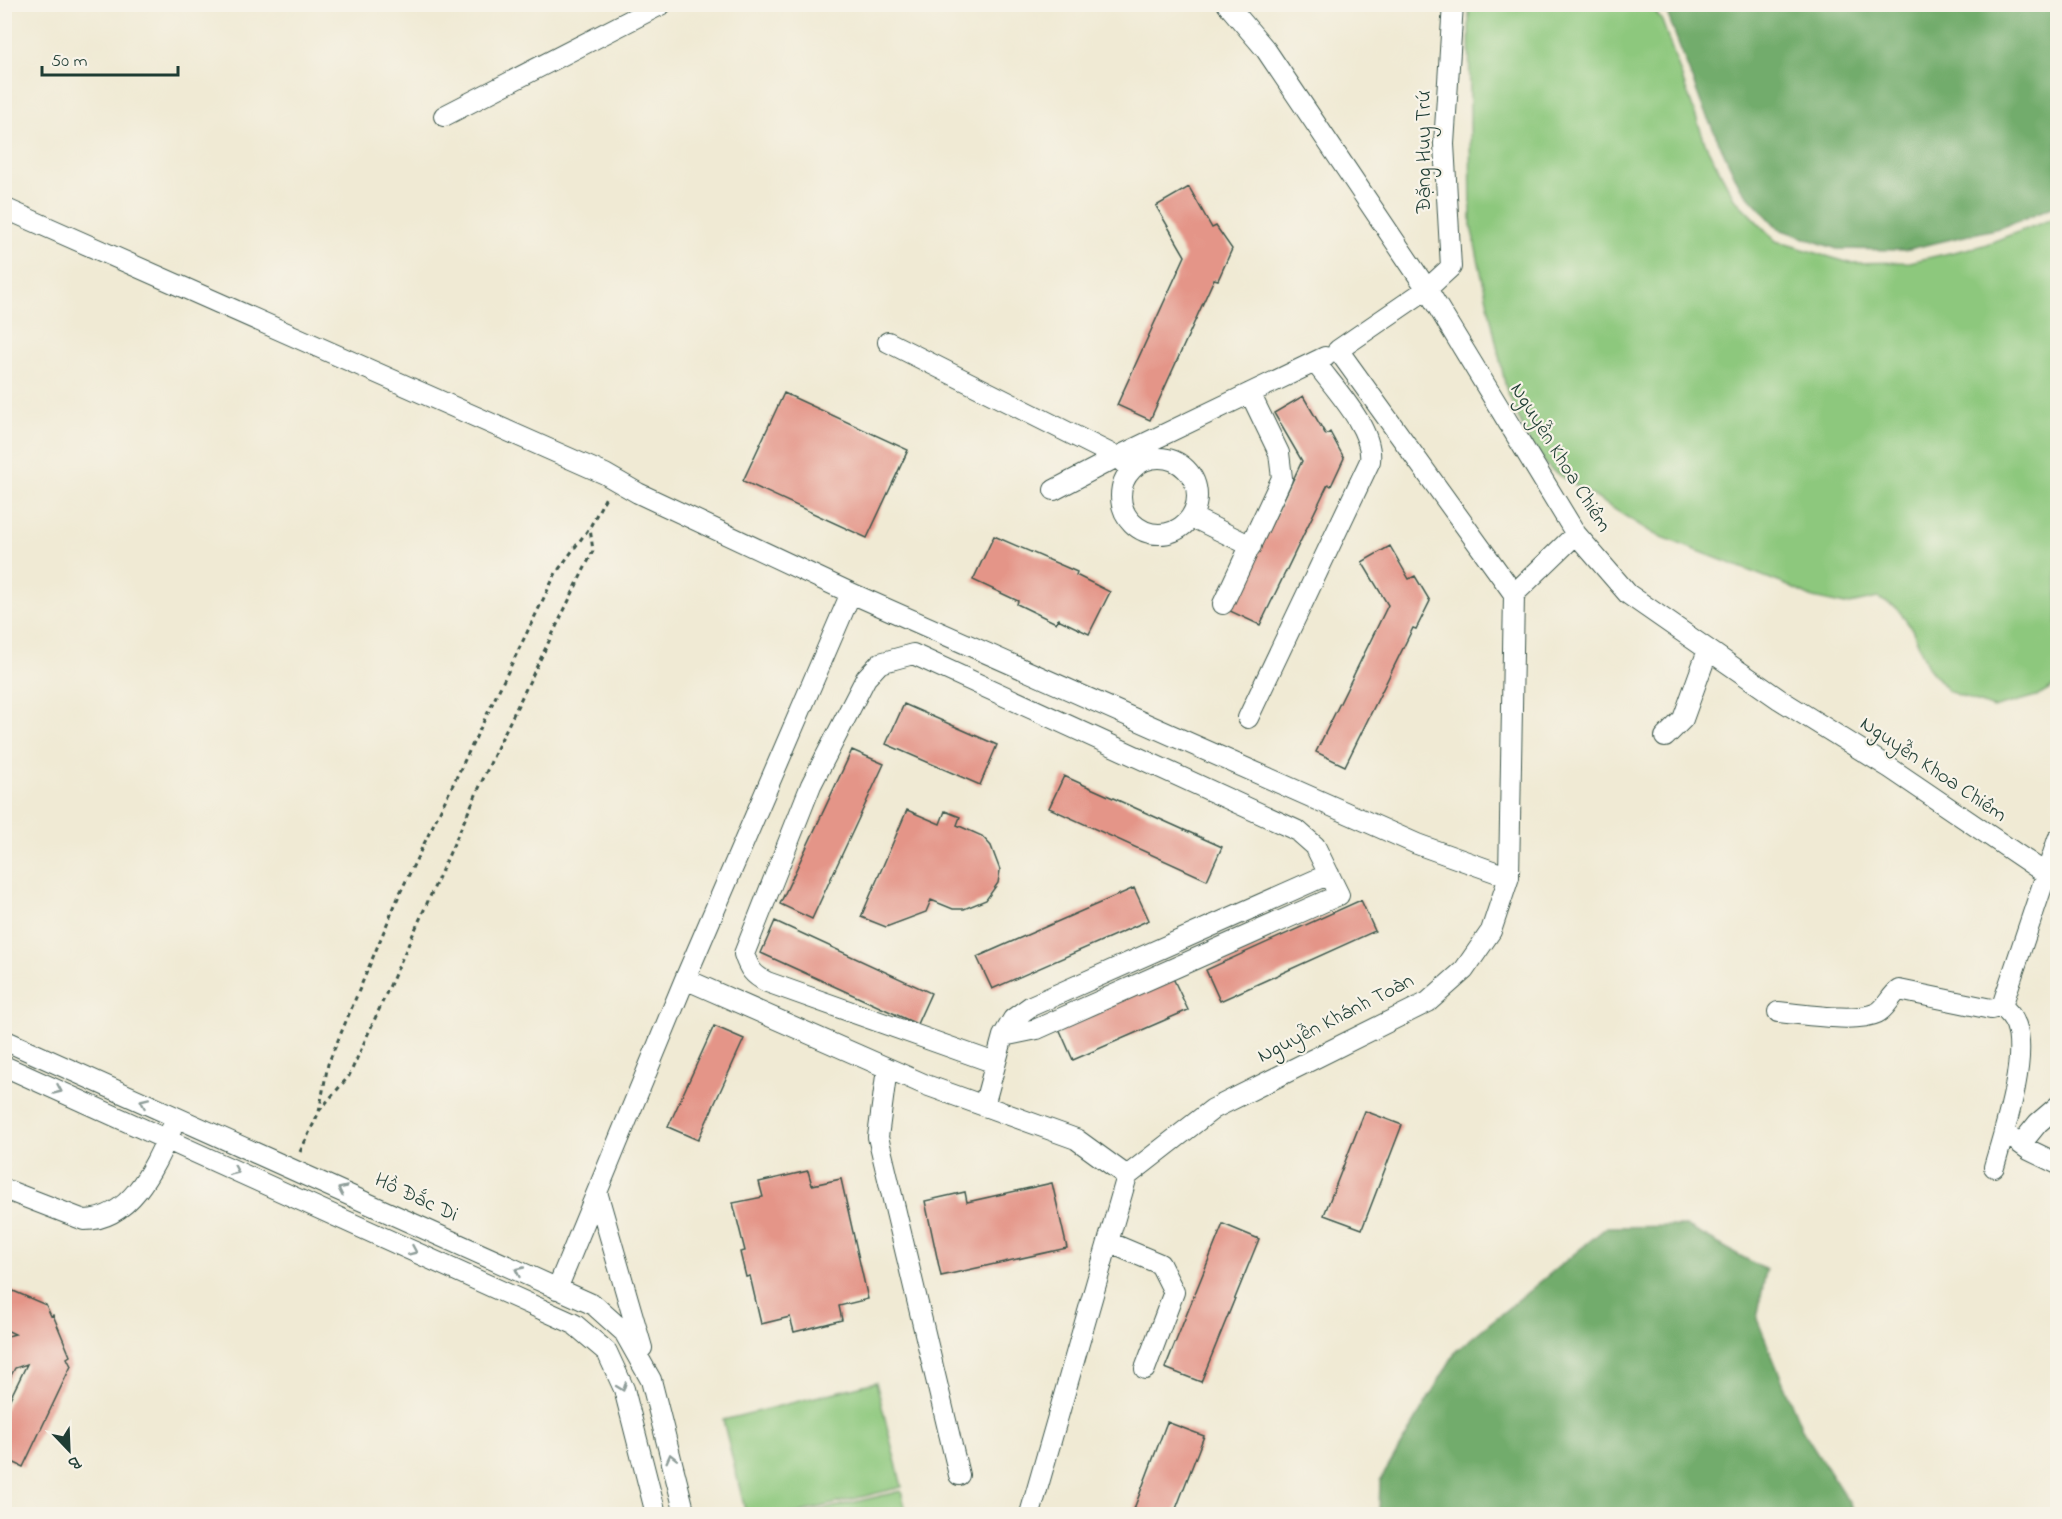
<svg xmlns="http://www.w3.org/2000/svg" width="2062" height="1519" font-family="'Indie Flower',sans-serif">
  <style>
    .green { fill: #8dc87d; stroke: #568258; stroke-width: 1.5 }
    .forest { fill: #72ac6c; stroke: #487450; stroke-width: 1.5 }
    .building { fill: #e49588 }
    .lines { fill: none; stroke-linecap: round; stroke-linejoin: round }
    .minor-casing { stroke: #3e574c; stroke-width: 22 }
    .path { stroke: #3e574c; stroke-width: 3; stroke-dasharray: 4.5 4.5; stroke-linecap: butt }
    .minor { stroke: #fff; stroke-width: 20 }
    .oneway { stroke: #8f9e9a }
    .labels { text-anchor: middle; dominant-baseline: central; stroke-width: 4.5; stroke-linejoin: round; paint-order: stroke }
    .street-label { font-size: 21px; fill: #1f3d34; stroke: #f7f3e8 }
  </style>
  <rect width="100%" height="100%" fill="#f7f3e8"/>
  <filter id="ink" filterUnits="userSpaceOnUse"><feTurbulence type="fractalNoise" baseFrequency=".0167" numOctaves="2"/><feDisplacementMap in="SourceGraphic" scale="12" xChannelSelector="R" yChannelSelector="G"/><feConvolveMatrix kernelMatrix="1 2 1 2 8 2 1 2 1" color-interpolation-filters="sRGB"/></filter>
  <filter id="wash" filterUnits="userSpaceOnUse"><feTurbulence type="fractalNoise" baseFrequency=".008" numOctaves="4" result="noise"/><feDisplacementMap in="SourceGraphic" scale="24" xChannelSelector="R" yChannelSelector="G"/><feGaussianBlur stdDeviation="1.35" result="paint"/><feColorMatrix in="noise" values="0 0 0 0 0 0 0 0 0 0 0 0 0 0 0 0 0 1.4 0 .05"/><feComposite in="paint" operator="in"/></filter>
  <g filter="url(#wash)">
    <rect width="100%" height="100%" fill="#f0ead4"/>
    <path class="green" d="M1469 5H1651L1662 21 1706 145 1734 198 1776 241 1850 263 1910 262 1984 245 2057 217V685L2040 695 1993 708 1948 691 1928 667 1912 629 1897 608 1878 598 1845 605 1813 598 1786 585 1654 534 1550 469 1528 440 1506 388 1471 226Z
      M876 1382 902 1487 793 1514H746L723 1420Z
      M901 1491 907 1514H805Z"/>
    <path class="forest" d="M1664 5H2057V205L2003 227 1905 250 1837 249 1779 229 1740 187 1703 108Z
      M1686 1226 1766 1270 1757 1319 1802 1429 1855 1512 1860 1514H1379L1380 1481 1456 1351 1607 1227Z"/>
    <g id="blocks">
      <path class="building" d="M1189 187 1212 228 1216 226 1232 249 1218 280 1214 279 1150 420 1117 405 1185 256 1156 206Z
        M784 393 908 450 867 538 743 481Z
        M1303 396 1326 435 1330 432 1344 458 1331 486 1328 484 1260 625 1230 611 1302 461 1274 413Z
        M994 536 1077 572 1076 575 1110 592 1089 634 1058 619 1056 623 1017 604 1018 601 973 580Z
        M1390 546 1409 579 1415 576 1430 601 1416 629 1413 628 1345 766 1316 752 1388 605 1362 562Z
        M904 704 997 745 980 785 886 744Z
        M852 750 884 764 812 919 780 904Z
        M1064 776 1222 847 1207 880 1049 808Z
        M907 810 940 824 945 811 960 817 957 825 982 836 991 846 1000 870 998 883 986 900 964 909H953L931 900 926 912 886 927 861 917Z
        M1134 888 1149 920 992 989 977 957Z
        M1361 900 1375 931 1220 1001 1206 970Z
        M775 921 931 993 917 1024 761 953Z
        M1172 976 1188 1010 1073 1060 1058 1026Z
        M714 1026 744 1039 698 1140 668 1127Z
        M1365 1111 1402 1125 1362 1229 1324 1215Z
        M808 1171 812 1185 841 1179 868 1299 839 1306 842 1320 794 1332 790 1317 761 1324 750 1276 746 1277 740 1252 745 1251 733 1203 763 1197 759 1182Z
        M1052 1183 1067 1248 941 1276 925 1201 965 1192 967 1202Z
        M1223 1224 1259 1239 1201 1382 1165 1368Z
        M4 1287 46 1305 51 1316 53 1315 70 1356 67 1358 71 1366 23 1467 4 1458V1411L27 1364 15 1368 4 1389V1337L15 1334 4 1329Z
        M1167 1422 1204 1436 1174 1514H1132Z"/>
    </g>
  </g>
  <g filter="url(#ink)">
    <use href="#blocks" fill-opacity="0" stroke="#3e574c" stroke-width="1.5"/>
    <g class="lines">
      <g class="minor-casing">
        <path id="minor" d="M1227 4 1266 50 1427 289 1576 534 1628 594 1779 699 1890 768 2058 882
          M1453 4 1444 144 1451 267 1427 289 1338 350 1514 594
          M444 116 662 4
          M4 208 605 474 638 493 851 593 1417 844 1509 877
          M888 342 1117 457 1131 470
          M1121 496a38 38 0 1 1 76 0a38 38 0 1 1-76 0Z
          M1054 490 1117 457 1325 357
          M1192 517 1251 546
          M1223 604 1282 478 1279 453 1250 393
          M1248 718 1370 461C1374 429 1334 388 1315 362
          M1665 737 1683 719 1708 650
          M685 979 926 1085 1076 1139 1127 1176
          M1778 1012C1803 1014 1856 1023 1877 1013 1887 1008 1890 996 1899 990L1991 1009 2002 1006 2058 839
          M4 1040 594 1305 624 1332 651 1380 685 1514
          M995 1063 767 982C753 975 749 969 744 954L811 785 866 678 880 663 913 654 1298 831 1315 846 1339 895 1037 1029 1003 1036
          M4 1066 574 1324 607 1352 624 1389 656 1514
          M887 1068 878 1137 959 1475
          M984 1106 1003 1036 1013 1019 1031 1006 1329 874
          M2004 1132 2029 1150 2058 1164
          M2021 1144 2038 1123 2058 1106
          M1994 1167C2004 1132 2028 1059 2016 1025 2013 1017 2008 1012 2002 1006
          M4 1189 84 1220C131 1220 154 1167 171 1130
          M597 1192 642 1348
          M1108 1242 1160 1264 1174 1292 1145 1369
          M557 1289 685 979 851 593
          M1030 1514 1127 1176 1213 1109 1428 1002 1464 970 1491 931 1509 877 1514 594 1576 534"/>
      </g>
      <path class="path" d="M319 1111 349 1076 498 746 593 551 590 528
        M300 1152 319 1112 328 1064 400 893 556 573 590 527 607 495"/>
      <use href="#minor" class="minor"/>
    </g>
    <defs><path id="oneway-chevron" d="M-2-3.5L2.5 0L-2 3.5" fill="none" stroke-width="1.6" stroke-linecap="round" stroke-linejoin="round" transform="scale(1.5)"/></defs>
    <g class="oneway">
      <use href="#oneway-chevron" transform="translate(58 1090) rotate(24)"/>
      <use href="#oneway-chevron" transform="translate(144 1102) rotate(-156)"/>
      <use href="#oneway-chevron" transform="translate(235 1171) rotate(24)"/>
      <use href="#oneway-chevron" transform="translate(342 1190) rotate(-155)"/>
      <use href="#oneway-chevron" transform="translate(413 1251) rotate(24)"/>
      <use href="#oneway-chevron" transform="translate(519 1271) rotate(-155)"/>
      <use href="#oneway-chevron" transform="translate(622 1387) rotate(69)"/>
      <use href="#oneway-chevron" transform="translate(671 1458) rotate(-104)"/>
    </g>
  </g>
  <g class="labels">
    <g class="street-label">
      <text transform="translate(1425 152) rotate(-90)">Đặng Huy Trứ</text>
      <text transform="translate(1560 458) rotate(58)">Nguyễn Khoa Chiêm</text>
      <text transform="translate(1933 770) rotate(34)">Nguyễn Khoa Chiêm</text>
      <text transform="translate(1336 1019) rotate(-27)">Nguyễn Khánh Toàn</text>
      <text transform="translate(416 1198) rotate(25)">Hồ Đắc Di</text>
    </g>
  </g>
  <rect width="2062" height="1519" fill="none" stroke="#f7f3e8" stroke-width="24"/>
  <g transform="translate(69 1450) rotate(157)" stroke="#f7f3e8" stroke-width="4.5" paint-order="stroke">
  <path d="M0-4.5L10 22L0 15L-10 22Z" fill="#1f3d34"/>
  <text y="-9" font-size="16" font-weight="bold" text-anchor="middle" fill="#1f3d34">B</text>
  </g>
  <path d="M42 66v9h136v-9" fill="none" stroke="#1f3d34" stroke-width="3"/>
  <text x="51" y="66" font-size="18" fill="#1f3d34" stroke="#f7f3e8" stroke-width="4.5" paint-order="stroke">50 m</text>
</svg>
